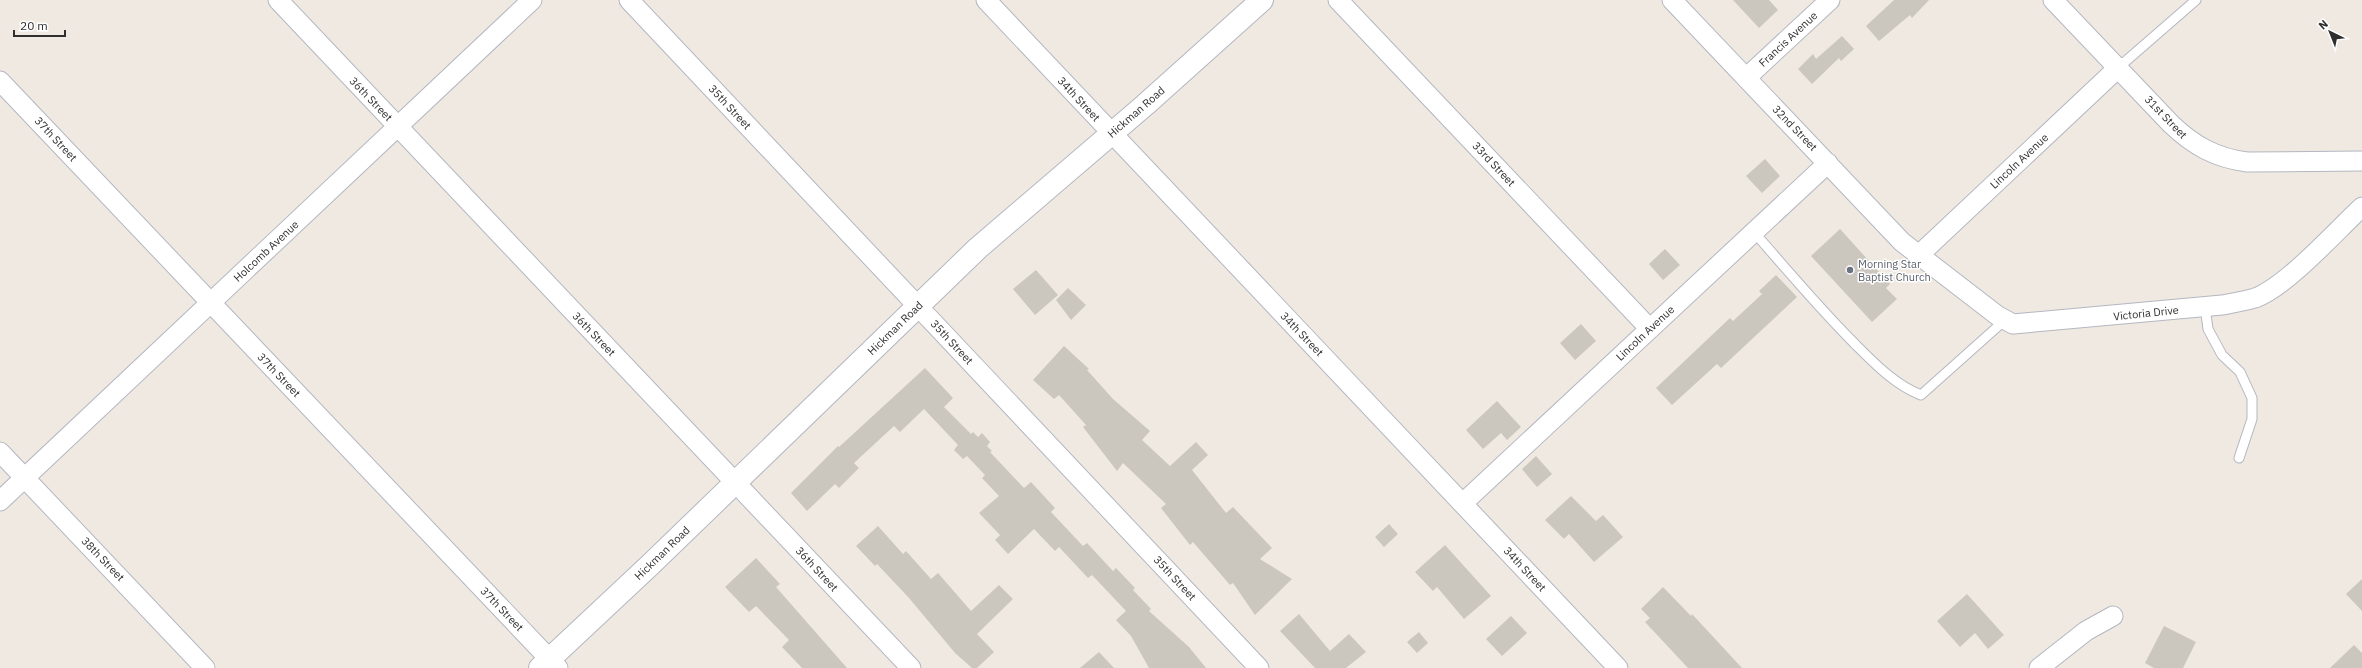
<svg xmlns="http://www.w3.org/2000/svg" width="2362" height="668" font-family="'IBM Plex Sans',sans-serif">
  <style>
    .building { fill: #cbc7bf }
    .lines { fill: none; stroke-linecap: round; stroke-linejoin: round }
    .service-casing { stroke: #b4b7c1; stroke-width: 11 }
    .minor-casing { stroke: #b4b7c1; stroke-width: 21 }
    .secondary-casing { stroke: #b4b7c1; stroke-width: 24 }
    .service { stroke: #fff; stroke-width: 9 }
    .minor { stroke: #fff; stroke-width: 19 }
    .secondary { stroke: #fff; stroke-width: 22 }
    .worship-dot { fill: #6b7280; stroke: #fff; stroke-width: 1.5 }
    .labels { text-anchor: middle; dominant-baseline: central; stroke-width: 3; stroke-linejoin: round; paint-order: stroke }
    .street-label { font-size: 11px; fill: #2e2e2e; stroke: #fff }
    .worship-label { font-size: 11px; fill: #5b616d; stroke: #fff; text-anchor: start }
  </style>
  <rect width="100%" height="100%" fill="#efe9e1"/>
  <path class="building" d="M1733 0H1769L1778 10 1759 28Z
    M1894 0H1929L1912 18 1910 15 1879 41 1866 26Z
    M1842 36 1854 49 1841 61 1839 58 1812 84 1798 69 1813 54 1816 59Z
    M1765 159 1780 176 1762 193 1746 176Z
    M1840 229 1890 284 1886 288 1897 299 1872 322 1811 256Z
    M1665 249 1680 265 1663 280 1649 264Z
    M1036 270 1058 295 1035 315 1013 289Z
    M1776 275 1797 297 1721 368 1717 364 1672 405 1656 388 1730 318 1733 321 1762 294 1759 291Z
    M1068 288 1086 305 1071 320 1056 300Z
    M1581 324 1596 341 1575 360 1560 343Z
    M1064 346 1089 369 1087 370 1113 399 1150 431 1142 440 1170 466 1196 442 1208 455 1192 470 1226 513 1233 507 1272 548 1260 559 1292 579 1255 615 1233 583 1230 585 1193 542 1190 545 1161 508 1166 504 1123 463 1117 471 1083 427 1086 425 1059 395 1054 399 1033 380Z
    M925 368 953 398 944 407 971 434 973 432 978 437 982 433 990 442 987 446 992 451 990 452 1024 488 1031 482 1055 508 1051 512 1083 546 1087 543 1113 571 1116 568 1135 588 1133 590 1151 609 1149 611 1189 647 1206 668H1149L1131 636 1116 620 1126 611 1092 575 1088 578 1059 547 1055 551 1034 529 1008 554 995 540 1000 535 979 513 999 496 982 478 985 475 967 456 963 459 954 450 958 445 924 409 900 432 894 426 854 463 859 468 839 488 835 484 807 511 791 493 838 446 839 447Z
    M1497 401 1521 427 1507 440 1501 433 1483 449 1466 430Z
    M1536 456 1552 474 1537 487 1522 469Z
    M1571 496 1596 521 1603 515 1623 537 1594 562 1569 534 1564 539 1545 520Z
    M1389 524 1398 534 1384 547 1375 537Z
    M878 526 903 554 906 551 931 579 938 573 971 611 999 585 1013 599 977 634 994 652 977 668H972L955 653 909 598 877 564 875 566 856 546Z
    M1445 545 1491 596 1464 619 1437 587 1433 591 1415 572Z
    M756 558 780 584 776 587 847 668H802L782 647 789 640 756 606 749 612 725 587Z
    M2362 579V611L2346 594Z
    M1663 587 1691 616 1692 614 1742 668H1688L1645 622 1650 618 1641 609Z
    M1967 594 2004 635 1988 649 1975 633 1960 647 1937 621Z
    M1299 614 1330 651 1349 634 1366 652 1346 668H1315L1280 631Z
    M1511 616 1527 633 1502 656 1486 639Z
    M2164 626 2196 642 2183 668H2154L2145 663Z
    M1419 632 1428 643 1417 653 1407 642Z
    M2354 645 2362 653V668H2330Z
    M1099 652 1114 668H1080Z"/>
  <g class="lines">
    <g class="service-casing">
      <path id="service" d="M2119 67 2196 0
        M1754 232C1787 270 1819 308 1854 343 1874 363 1895 385 1921 395L2005 320
        M2205 307 2208 329 2222 355 2240 372 2252 398V419L2239 458"/>
    </g>
    <g class="minor-casing">
      <path id="minor" d="M278 0 911 668
        M629 0 1259 668
        M986 0 1618 668
        M1338 0 1650 329
        M1672 0 1902 242 1998 316 2013 324 2222 305C2233 303 2245 301 2255 298 2287 286 2335 232 2362 207
        M2053 0 2171 124C2194 146 2216 158 2247 162L2362 161
        M1746 78 1830 0
        M0 81 558 668
        M1919 255 2119 67
        M0 452 205 668
        M0 501 532 0
        M1463 503 1828 163
        M2039 668 2086 631 2113 616"/>
    </g>
    <g class="secondary-casing">
      <path id="secondary" d="M540 668 650 565 978 248 1145 105 1262 0"/>
    </g>
    <use href="#service" class="service"/>
    <use href="#minor" class="minor"/>
    <use href="#secondary" class="secondary"/>
  </g>
  <circle class="worship-dot" cx="1850" cy="270" r="4"/>
  <g class="labels">
    <g class="street-label">
      <text transform="translate(1788 39) rotate(-43)">Francis Avenue</text>
      <text transform="translate(371 99) rotate(46)">36th Street</text>
      <text transform="translate(1079 99) rotate(47)">34th Street</text>
      <text transform="translate(730 107) rotate(47)">35th Street</text>
      <text transform="translate(1136 112) rotate(-41)">Hickman Road</text>
      <text transform="translate(2166 117) rotate(46)">31st Street</text>
      <text transform="translate(1795 128) rotate(46)">32nd Street</text>
      <text transform="translate(56 139) rotate(47)">37th Street</text>
      <text transform="translate(2019 161) rotate(-43)">Lincoln Avenue</text>
      <text transform="translate(1494 164) rotate(47)">33rd Street</text>
      <text transform="translate(266 251) rotate(-43)">Holcomb Avenue</text>
      <text transform="translate(2146 313) rotate(-6)">Victoria Drive</text>
      <text transform="translate(895 328) rotate(-44)">Hickman Road</text>
      <text transform="translate(1645 333) rotate(-43)">Lincoln Avenue</text>
      <text transform="translate(594 334) rotate(46)">36th Street</text>
      <text transform="translate(1302 334) rotate(46)">34th Street</text>
      <text transform="translate(952 342) rotate(47)">35th Street</text>
      <text transform="translate(279 375) rotate(46)">37th Street</text>
      <text transform="translate(662 553) rotate(-44)">Hickman Road</text>
      <text transform="translate(103 559) rotate(46)">38th Street</text>
      <text transform="translate(817 569) rotate(47)">36th Street</text>
      <text transform="translate(1525 569) rotate(47)">34th Street</text>
      <text transform="translate(1175 578) rotate(47)">35th Street</text>
      <text transform="translate(502 609) rotate(46)">37th Street</text>
    </g>
    <g class="worship-label">
      <text x="1858" y="264">Morning Star<tspan x="1858" dy="13">Baptist Church</tspan></text>
    </g>
  </g>
  <g transform="translate(2330 32) rotate(317)" stroke="#ffffff" stroke-width="3" paint-order="stroke">
  <path d="M0-3L7 15L0 10L-7 15Z" fill="#2e2e2e"/>
  <text y="-6" font-size="11" font-weight="bold" text-anchor="middle" fill="#2e2e2e">N</text>
  </g>
  <path d="M14 30v6h51v-6" fill="none" stroke="#2e2e2e" stroke-width="2"/>
  <text x="20" y="30" font-size="12" fill="#2e2e2e" stroke="#ffffff" stroke-width="3" paint-order="stroke">20 m</text>
</svg>
